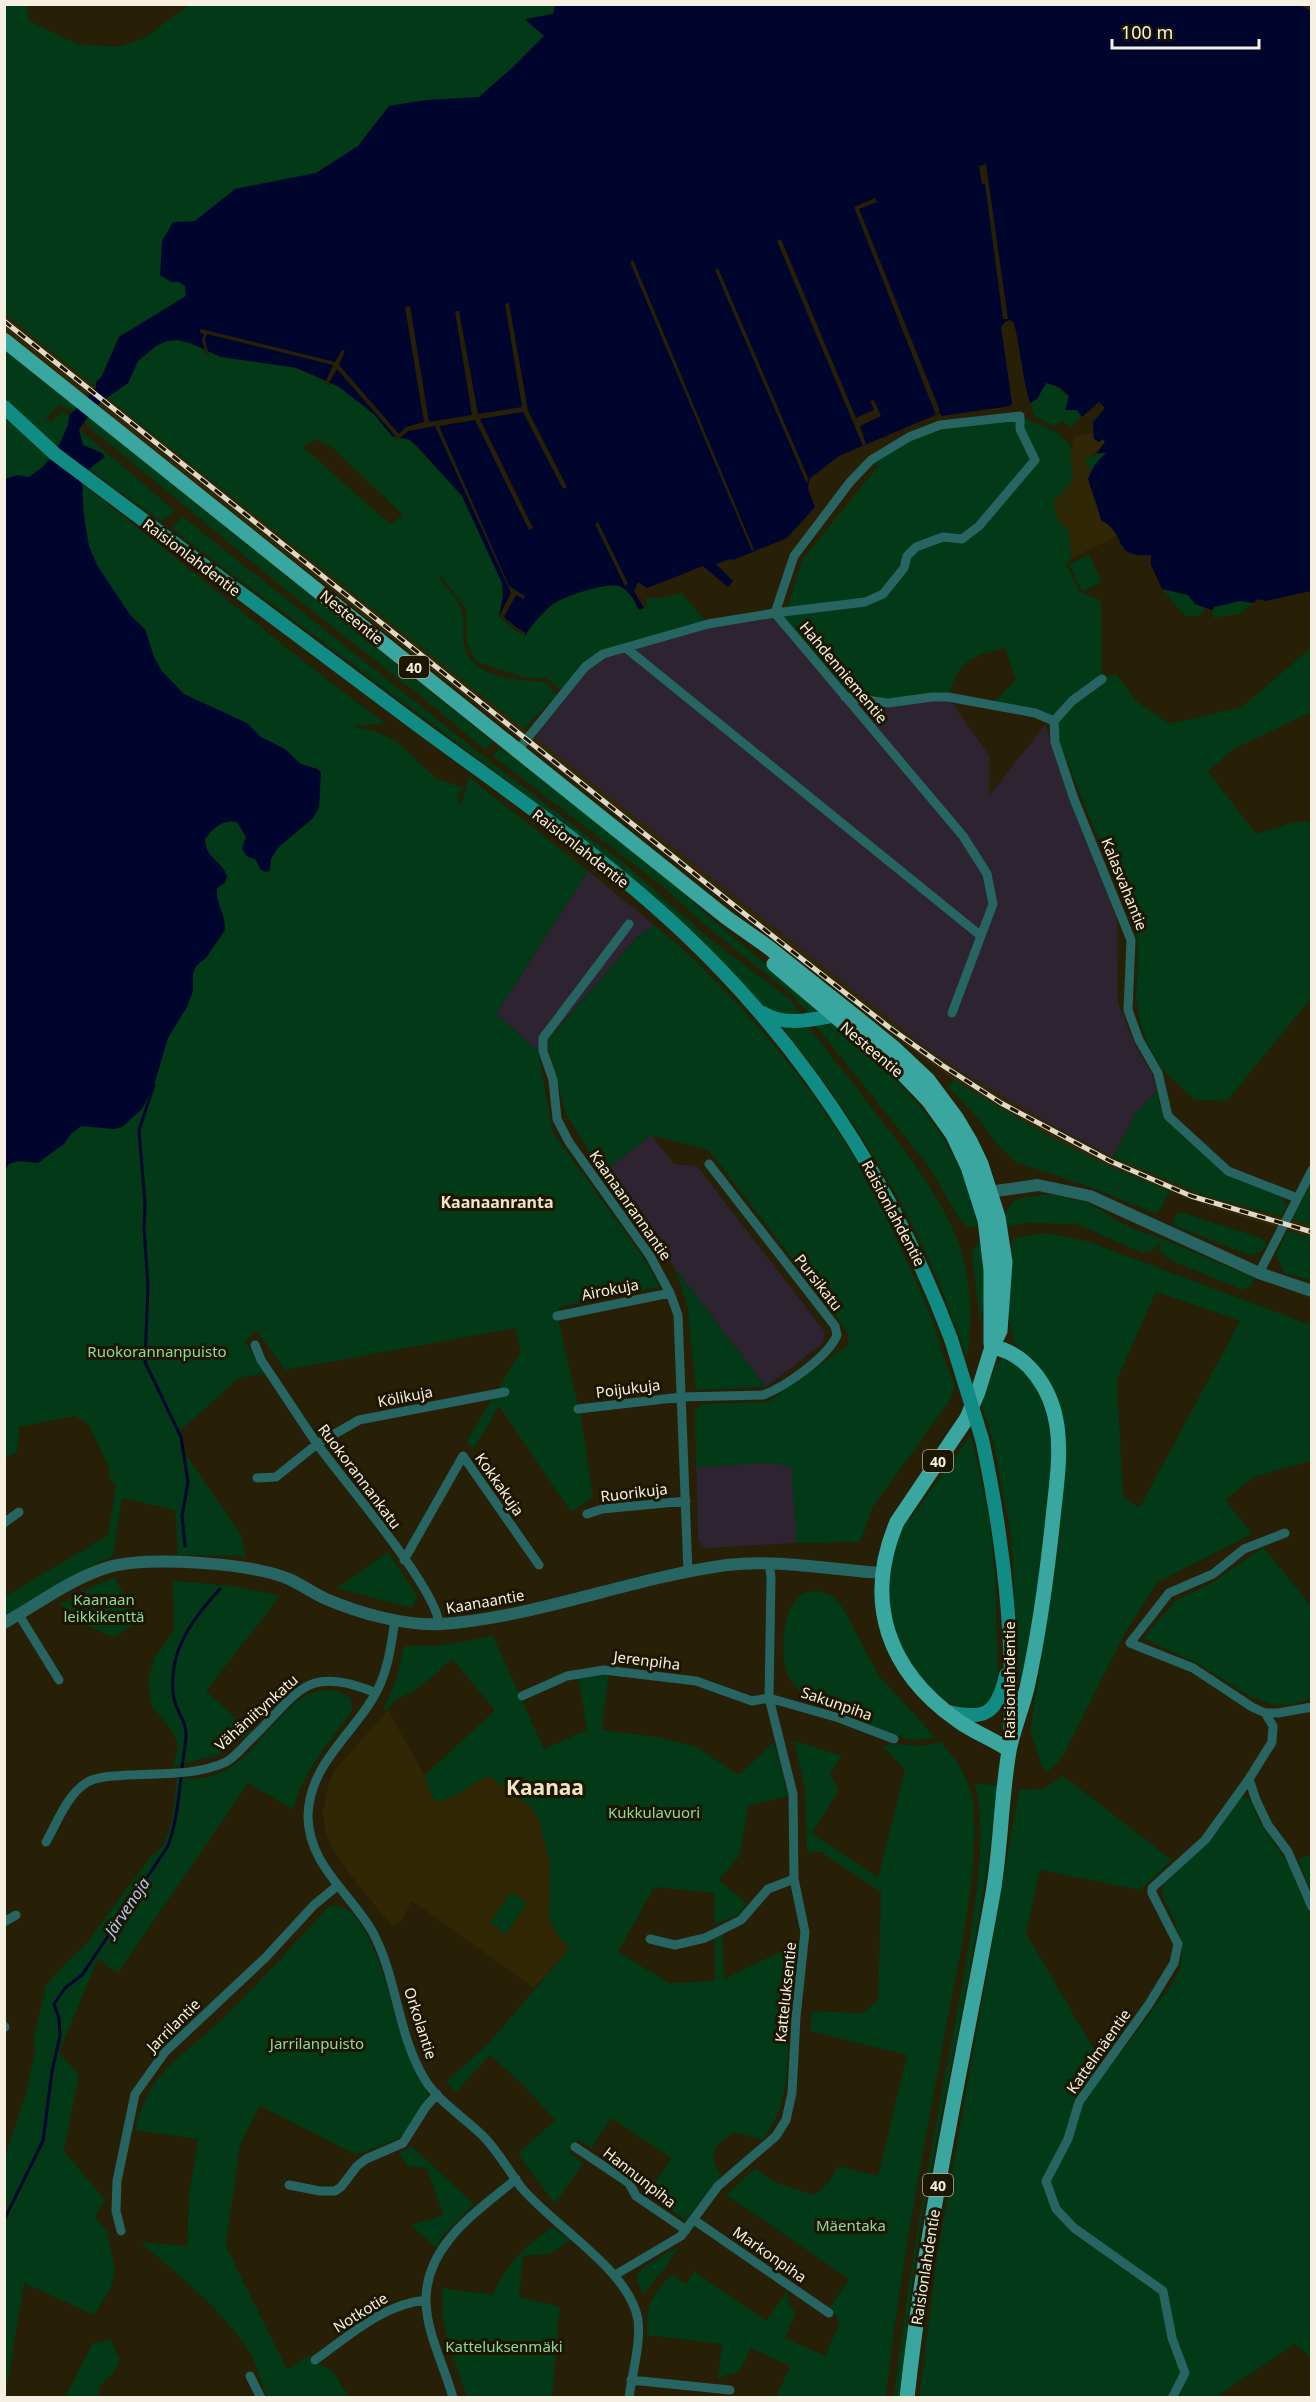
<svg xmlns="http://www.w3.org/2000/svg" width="1316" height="2402" font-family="'Noto Sans',sans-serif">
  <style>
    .commercial { fill: #2d2331 }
    .built { fill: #312705 }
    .green { fill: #023916; fill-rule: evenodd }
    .sand { fill: #2f2705 }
    .water { fill: #00052e }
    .pier { fill: #271f06 }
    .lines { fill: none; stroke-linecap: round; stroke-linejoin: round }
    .stream { stroke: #00052e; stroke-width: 3 }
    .minor { stroke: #266561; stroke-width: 9 }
    .tertiary { stroke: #266561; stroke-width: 12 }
    .secondary { stroke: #108c85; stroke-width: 14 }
    .primary { stroke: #39a69f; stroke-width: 15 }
    .rail-casing { stroke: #dfd9c9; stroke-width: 5 }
    .rail { stroke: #1d1600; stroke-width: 3; stroke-dasharray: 9; stroke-linecap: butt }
    .secondary-bridge { stroke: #108c85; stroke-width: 14 }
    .labels { text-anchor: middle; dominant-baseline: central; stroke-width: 6; stroke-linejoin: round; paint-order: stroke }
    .shield { fill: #1d1600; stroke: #b4af9e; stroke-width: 1.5 }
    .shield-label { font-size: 14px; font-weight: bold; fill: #f5f0e1 }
    .street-label { font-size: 15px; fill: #f5f0e1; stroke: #1d1600 }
    .park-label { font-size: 15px; fill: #8dd99d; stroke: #1d1600 }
    .neighbourhood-label { font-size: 16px; font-weight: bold; fill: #ede4c5; stroke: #1d1600 }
    .water-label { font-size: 16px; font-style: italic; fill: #b1c8f5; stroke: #1d1600 }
    .district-label { font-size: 21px; font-weight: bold; fill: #ede4c5; stroke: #1d1600 }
  </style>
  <rect width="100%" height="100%" fill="#271f06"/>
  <path class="commercial" d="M775 613 948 697 989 755V796L1045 725 1117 919 1118 1003 1136 1047 1152 1074 1157 1091 1136 1113 1113 1157 1059 1129 960 1071 922 1045 535 738 544 718 593 660 651 639Z
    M588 871 654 925 637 937 538 1051 496 1014Z
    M651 1135 674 1164 697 1166 825 1332 823 1343 766 1387 602 1173Z
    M701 1404H751L848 1530 830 1541 705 1548 698 1541 695 1410Z"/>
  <path class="built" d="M4 314 96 388 86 396 5 331Z
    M106 397 922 1045 960 1071 1059 1129 1113 1157 1207 1197 1311 1225V1238L1206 1206 1106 1165 1054 1139 954 1080 915 1052 97 405Z
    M388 1710 424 1775 453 1750 539 1812 607 1908 534 1988 412 1901 402 1920 392 1926 348 1872 332 1847 325 1830 323 1812 328 1785 335 1770Z"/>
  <path class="green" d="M5 5H30L27 8 29 21 77 44 119 47 143 39 189 5H555L553 14 525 20 544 36 513 67 479 97 389 106 358 146 316 173 235 189 195 221 179 282 185 286 186 296 119 337 96 388 5 314Z
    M177 340 190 343 221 357 286 365 324 379 339 387 374 414 392 436 409 439 462 496 502 583 503 596 499 616 514 629 525 635C531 625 543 612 553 604 563 597 607 582 619 586 629 590 634 601 639 610L648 605 645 598H663L681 593 708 624 603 654 564 693 546 678H526L475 661 467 643 466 609 439 573V577C446 587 459 600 462 612 465 622 462 634 464 645 471 677 516 681 543 681L557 694 524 729 106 397 128 383 138 361 156 346 167 341ZM316 439 333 448 403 515 390 524 303 447Z
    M5 348 77 407 72 412 60 405 46 418 51 422 62 412 69 416 68 425 60 443 46 526 85 626 194 755 272 753 263 746 241 736 223 725 196 718 188 710 177 708 172 710 151 693 139 662 122 665 119 657 123 645 110 643 105 638V614L85 607 81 583 76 581 62 561 58 549 61 533 60 489C64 483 62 477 64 470 70 453 84 450 79 429L175 511 161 522 89 469 82 484C184 562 281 647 385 723L353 726 377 732 396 741 437 779 464 788 457 795 461 805 469 777 588 871 496 1014 538 1051 553 1133 641 1254 660 1287 559 1307 558 1320 581 1417 593 1497 571 1512 499 1406 473 1450 467 1441 521 1351 515 1328 285 1370 256 1330 245 1341 266 1373 239 1378 180 1431V1446L241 1535 246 1556 178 1555 175 1510 122 1498 113 1556C75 1574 39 1593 5 1617L4 1597 108 1535 116 1486 109 1477V1467L88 1424 75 1416 19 1427 17 1452 5 1458Z
    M1046 383C1065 388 1071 401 1082 417L1070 427 1063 421 1053 426 1034 416 1030 403 1037 399Z
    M88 416 486 736 493 742 485 750 429 703 286 590 83 422Z
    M1020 416 1058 433 1072 447C1070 458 1076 473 1071 482 1067 489 1059 496 1054 502L1068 529 1072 558 1066 564 1080 592 1101 601 1102 678 1116 674 1136 701 1170 724 1242 707 1311 648V712L1234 749 1208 771 1256 834 1293 822H1311V998L1227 1101 1195 1100 1162 1069 1148 1045 1140 1022 1136 998 1138 958 1137 938 1128 911 1066 759 1055 742 1054 721 991 705 1016 680 1005 648C967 658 961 659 948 697L888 703 845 698 775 613 786 612 802 560 878 466 871 460 940 425Z
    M1106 452 1091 471 1085 462 1090 456Z
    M182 516 487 759 630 868 709 938 790 999 802 1015C789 1019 771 1011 760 1003L704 942 660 901 626 873 557 818 172 529Z
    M1089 555 1102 582 1082 591 1069 564Z
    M1162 589 1188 595 1195 604 1205 606 1203 613 1197 616H1185Z
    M1240 601 1253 603 1240 614 1213 618V607Z
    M500 747 669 879 711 918 823 1013 808 1014 792 995 705 925 662 886 493 756Z
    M654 925C682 946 705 970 730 996 799 1068 857 1150 898 1242 909 1266 921 1291 931 1317 939 1339 944 1363 955 1385L950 1400 872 1508 860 1542 797 1543 791 1466 767 1463 696 1467 695 1410 701 1404 768 1402 848 1345V1334L839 1320 709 1150 651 1135 602 1173 565 1112 547 1041 637 937Z
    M833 1022C901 1082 957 1130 978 1223L975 1228 966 1226 958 1217 929 1167 815 1025Z
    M807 1025C831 1055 855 1086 878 1116 908 1154 939 1194 957 1239 971 1276 973 1319 967 1357 957 1330 947 1303 936 1276 898 1187 844 1104 783 1028Z
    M954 1080 1054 1139 1106 1165 1170 1191 1157 1214 1093 1188 1015 1162 997 1144 976 1116 948 1087Z
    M1157 1091 1159 1103 1168 1120 1222 1171 1282 1197 1287 1207 1281 1216 1207 1197 1113 1157 1136 1113Z
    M1311 1183V1225L1292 1219Z
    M1042 1195H1056L1086 1202 1103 1211 1116 1220 1139 1231 1161 1238 1254 1278 1253 1285 1242 1290 1170 1260 1160 1252 1159 1241 1153 1250 1143 1253 1076 1224 1023 1223 1004 1228C1005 1200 1017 1197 1042 1195Z
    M1181 1212 1261 1238 1265 1241 1267 1247 1252 1256 1173 1225 1176 1214Z
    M1287 1231 1311 1238V1280L1284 1273 1276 1255Z
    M1046 1233 1087 1241 1311 1325V1459L1310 1461 1254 1477 1225 1500 1252 1534 1158 1582 1125 1633 1064 1754 1056 1765 1048 1771 1043 1769 1030 1730 1057 1557 1065 1464 1064 1431 1025 1355C1022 1352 1018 1349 1016 1345 1004 1325 1009 1262 1013 1238ZM1156 1292 1240 1321 1140 1507 1123 1497 1117 1379Z
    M982 1238 986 1297 980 1323 972 1252Z
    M674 1267 766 1387 696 1390 687 1303Z
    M1002 1357H1006L1035 1382 1048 1404 1053 1466 1039 1590 1020 1688 1011 1535 993 1440 981 1403 996 1364Z
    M971 1435 989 1517 995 1575 998 1676C997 1687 995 1697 985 1703 954 1724 915 1674 902 1649 889 1623 888 1598 890 1569 892 1550 897 1529 912 1516Z
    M1263 1547 1311 1606V1698L1293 1704 1273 1705 1251 1697 1200 1665 1143 1638 1176 1600 1212 1583Z
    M388 1552 418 1597 411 1608 337 1588Z
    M115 1577 138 1623 113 1637 87 1626 60 1604 89 1588Z
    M173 1581 234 1586 280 1596 206 1691 251 1732 218 1755 173 1767 178 1745 173 1732 152 1706 148 1680 154 1658 174 1630Z
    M819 1591 833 1596 843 1608 879 1676 936 1738 913 1740 891 1734 806 1697C799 1690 789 1681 786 1671 781 1648 781 1605 805 1593 809 1591 815 1591 819 1591Z
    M493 1636 544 1749 587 1730 578 1676 609 1672 602 1730 658 1737 695 1746 739 1775 774 1742 788 1796 748 1806 740 1855 719 1880 747 1904 738 1915 714 1925V1893L654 1887 618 1952 669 1983 715 1981V1934L722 1931 724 1979 802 1941C797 1967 793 1993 790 2020 786 2064 791 2102 763 2140L735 2132C713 2145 707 2153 721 2175L686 2220 652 2198 651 2189 671 2158 612 2118 591 2148 578 2139 569 2153 583 2163 555 2204 518 2154 555 2120 522 2084 490 2055 456 2092 446 2082 487 2045 570 1948 559 1938 549 1918 550 1863 539 1820 530 1806 489 1776C470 1783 455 1801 435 1802L424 1776 495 1710 452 1659 431 1678 410 1693 394 1700 386 1712 384 1708 397 1677 404 1646H436Z
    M322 1690 337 1691 351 1698 352 1711C330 1742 303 1771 293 1809L248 1783 118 1973 98 1959 59 2052 79 2075 64 2151 105 2200 95 2217 107 2231 115 2270 110 2290 94 2315 24 2283 5 2397V2156L25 2096 35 2051 33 2040 46 1985 71 1958 83 1948 150 1857C175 1844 173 1803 177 1778 185 1778 193 1779 200 1778 249 1773 267 1719 305 1696 310 1693 317 1692 322 1690Z
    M794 1741 842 1756 830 1774 839 1790 812 1833 878 1878 905 1770 883 1746 894 1744 921 1746 941 1742C958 1761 972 1783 974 1810 978 1882 957 1968 944 2039 922 2158 899 2277 886 2397H776L790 2366 751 2348 739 2372 728 2374 718 2379 722 2344 647 2335C647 2301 649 2300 671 2274L686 2284 694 2271 766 2321 787 2291 789 2304 796 2313 785 2338 825 2356 839 2324 836 2316 829 2309 849 2279 726 2195 755 2168 777 2183 814 2195 828 2183 838 2166 878 2176 907 2055 810 2031 812 2011 862 2013 878 2001 881 1892 821 1852 807 1853 805 1789Z
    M1063 1776 1172 1860 1140 1890 1040 1870 1026 1933 1103 2065 1108 2069 1171 1985 1180 1969 1182 1949 1175 1921 1163 1898 1162 1890 1165 1880 1205 1846 1241 1797 1249 1798 1260 1822 1299 1880 1311 1917V2358L1295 2344 1216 2397 919 2398 937 2257 1019 1790 1043 1789Z
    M975 1784 998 1785C982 1929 949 2070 923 2212 912 2273 906 2336 900 2397L894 2398C906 2292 924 2188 943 2084 953 2033 963 1983 971 1932 978 1882 986 1833 975 1784Z
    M1311 1854V1892L1298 1860Z
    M511 1892 527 1903 506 1934 490 1923Z
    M334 1905C340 1908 346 1907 351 1912 381 1943 390 2005 405 2045 411 2062 423 2078 428 2096L408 2128 398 2139 356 2155 260 2106 240 2145 226 2246 287 2369 310 2355 315 2362 333 2371 349 2397H268C260 2383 258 2366 249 2351 220 2308 179 2275 140 2242L187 2246 189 2195 198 2139 135 2130C151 2065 185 2057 227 2014 262 1980 295 1943 328 1907Z
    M411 2146 474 2204 444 2234 436 2248 411 2225 443 2215 427 2168 408 2166 399 2154Z
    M551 2227 571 2240 549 2254 523 2256 519 2297 560 2307 552 2397H467C455 2361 439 2327 442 2288L493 2295C504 2265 526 2247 551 2227Z
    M678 2247 666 2267 643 2294 637 2282 638 2273 646 2265Z
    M110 2339 120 2359 113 2373 99 2387V2397H65L92 2344Z"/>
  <path class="sand" d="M1092 433 1094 439 1099 442 1103 439 1105 442C1099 451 1091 454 1085 462L1091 471 1088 479 1101 520 1115 529 1117 536 1072 558 1068 529C1057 523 1055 515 1054 502L1071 482 1073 470 1070 458 1074 436Z"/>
  <path class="water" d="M1298 4 1311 11V591L1266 601 1258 599 1253 603 1240 601 1214 607 1212 610 1195 604 1188 595 1162 589 1151 565V555C1110 558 1129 535 1101 520 1098 506 1092 493 1088 479L1095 464 1106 453H1097L1105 442 1103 439 1099 442 1094 439 1093 422 1105 408 1099 402 1082 417 1077 410H1065L1069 396 1059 387 1046 383 1037 399 1030 403C1022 377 1021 350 1014 323L1010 320 1005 322 1001 327 1012 403 1010 406 942 416 940 413 839 456 809 479 808 489 815 507 787 538 733 560 730 559 716 564 733 581 728 587 703 566 647 588 638 582 634 591 644 608 639 610C634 601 630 590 619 586 607 582 563 597 553 604 543 612 531 625 525 636L514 629 499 616 503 596 502 583 462 496 417 446 410 440 392 436 374 414 339 387 297 368 221 357 190 343 177 340 167 341 156 346 138 361 128 383 97 405 79 429 83 445 102 453 105 457 89 469 82 484 84 516 89 546 97 565 131 616 145 629 154 657 162 671 184 694 247 723 261 737 285 749 301 764 317 769 321 772 319 808 313 818 278 848 271 859 270 871 267 872 261 870 255 859C247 858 245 855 242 848L246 837 237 822C222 819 214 828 205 839 206 860 222 860 227 876L225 883 217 888C215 902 226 915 225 930L206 958 196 966 193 973V991L187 1007 168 1038 154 1085 142 1109 122 1127 114 1129 81 1126 71 1134 64 1144 38 1163 18 1161 9 1164 5 1170V479L17 475 29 477 44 466 61 441 68 425 69 416 96 388V382L102 376 119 337 186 296 185 286 179 282H171L160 275 162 241 173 222 195 221 235 189 316 173 358 146 389 106 426 100 479 97 513 67 544 36 525 19 553 14 555 5Z"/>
  <path class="pier" d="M986 164 1008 319H1003L985 184H982L979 166Z
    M875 198 877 202 859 209 940 411 936 415 854 207Z
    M781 239 856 418 874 410 870 401 874 400 881 416 860 426 866 444 863 446 777 241Z
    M633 260 754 550 752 551 630 262Z
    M718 268 808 478 807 484 715 270Z
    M509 303 528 411 567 487 563 489 523 412 480 419 533 528 529 530 475 420 439 426 509 586 525 596 524 599 516 595 504 617 516 627 526 633 525 636 514 629 499 616 511 593 435 426 408 431 397 441 394 440 396 437 337 369 328 385 325 383 333 365 207 334 205 339 209 356 206 354 202 341 204 334 199 332 201 329 335 362 342 350 345 351 339 365 399 434 406 427 424 422 405 307 410 306 429 422 472 415 455 311H459L478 414 522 407 505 304Z
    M598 522 628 584 625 586 595 524Z"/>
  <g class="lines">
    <path class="stream" d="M154 1085 139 1130 145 1203 144 1228 148 1285 145 1362 181 1437 188 1482 182 1516 185 1546
      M4 2220 43 2141 52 2071 60 2036 59 2018 54 2004 65 1988 82 1975 168 1846C177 1821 179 1795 182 1769 183 1757 186 1745 186 1733 186 1721 176 1710 174 1699 166 1654 192 1619 220 1589"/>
    <path class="minor" d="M1020 416V429L1035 460 979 526 962 539 943 537 916 547 907 556 904 568 883 594 865 602 775 613 794 556 850 482 871 460 909 437 940 425Z
      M626 648 981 936
      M1102 679 1072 701 1054 721 1055 742 1074 799 1131 940 1128 1010 1139 1040 1158 1073 1168 1116 1228 1171 1297 1198
      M845 697 888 703 932 697H948L1035 713 1054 721
      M518 750 585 667 603 654 708 624 775 613 963 836 987 874 993 904 952 1013
      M629 924 543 1038V1051L553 1080 557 1119 569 1142 650 1256 670 1293 678 1315 688 1572
      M1259 1273 1312 1170
      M557 1316 670 1293
      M255 1345 261 1360C280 1388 298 1416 317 1444 343 1480 436 1587 439 1624
      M578 1409 682 1397 763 1395C785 1387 828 1357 837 1335L835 1326 709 1164
      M257 1478 276 1477 317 1444 359 1420 505 1392
      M587 1514 602 1509 686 1501
      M4 1523 19 1512
      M1285 1533 1244 1549 1213 1574 1169 1593 1130 1643 1193 1668 1252 1707 1265 1713H1278L1312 1707
      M404 1560 463 1456 539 1565
      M19 1615 59 1680
      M395 1619C391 1646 388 1674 373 1698 349 1738 309 1766 308 1816 308 1864 350 1893 372 1931 397 1976 397 2033 424 2078 437 2101 464 2117 483 2136 498 2151 508 2170 521 2187 553 2226 630 2270 638 2320 641 2344 632 2373 629 2398
      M522 1696 567 1676 604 1670 696 1681 752 1701 769 1698 839 1718 894 1739
      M1265 1713 1273 1726 1272 1742 1249 1779 1256 1800 1268 1825 1288 1852 1312 1907
      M46 1842C57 1823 67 1795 86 1783 97 1776 114 1776 127 1775 159 1773 196 1776 226 1762 235 1757 243 1747 250 1740 297 1696 303 1662 376 1693
      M4 1922 16 1915
      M650 1939 675 1945 705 1938 741 1920 768 1889 794 1879
      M4 2026 5 2027
      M575 2147 629 2183 636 2196 686 2230
      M289 2185 320 2191H335L341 2187 357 2166 366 2159 403 2143 425 2108 437 2094
      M694 2220 829 2313
      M121 2231 116 2211 117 2181 135 2094 165 2052 265 1958 314 1905 337 1886
      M615 2275 681 2236 718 2186 776 2136 786 2120 792 2093 796 2017 805 1932 794 1879 793 1794 769 1698 771 1577 769 1563
      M315 2360C349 2336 383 2304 426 2300
      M250 2376 261 2398
      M631 2380 730 2390
      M453 2398C445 2367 426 2333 426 2300 426 2244 478 2211 516 2179
      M1172 2398 1185 2373 1172 2338 1163 2291 1074 2228 1056 2209 1046 2181 1068 2139 1079 2102 1149 2004 1174 1963 1178 1944 1152 1893V1888L1205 1840 1249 1779"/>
    <path class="tertiary" d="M982 1193 1038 1185 1090 1196 1259 1273 1312 1291
      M4 1623C38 1604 72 1578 109 1567 150 1556 251 1563 289 1579 302 1585 313 1593 326 1599 359 1613 404 1626 441 1624 538 1617 631 1578 727 1565 778 1559 831 1570 882 1573"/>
    <path class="secondary" d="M4 407 55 454C175 544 296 634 416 724 507 791 603 856 685 934 804 1047 893 1185 951 1339
      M763 1013C786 1028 818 1018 843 1014
      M982 1439C1003 1537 1015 1634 1010 1735
      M945 1711C984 1721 997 1715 1006 1675"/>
    <path class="primary" d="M4 340 727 918 768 947 851 1013 893 1047 928 1080 957 1119 970 1141 981 1164 998 1217 1005 1262 1000 1331 992 1347 978 1392 967 1418 897 1522C863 1602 888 1671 957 1720 973 1732 993 1739 1009 1750
      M774 964 903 1074 928 1100 953 1135 968 1167 985 1220 991 1270V1344
      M907 2398C925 2228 963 2061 993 1893 1001 1846 1001 1798 1009 1751 1013 1730 1022 1709 1027 1688 1040 1629 1048 1568 1054 1508 1057 1481 1061 1453 1057 1426 1052 1391 1029 1353 992 1347"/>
    <g class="rail-casing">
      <path id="rail" d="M4 321 746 915 890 1028 942 1065 1001 1103 1110 1161 1191 1196 1312 1232"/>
    </g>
    <use href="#rail" class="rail"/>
    <path class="secondary-bridge" d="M951 1339 982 1439"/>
  </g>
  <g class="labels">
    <g class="shield">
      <rect x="399" y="656" width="30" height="22" rx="4.5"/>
      <rect x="923" y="1450" width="30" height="22" rx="4.5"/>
      <rect x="923" y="2174" width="30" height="22" rx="4.5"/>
    </g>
    <g class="shield-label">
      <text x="414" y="667">40</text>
      <text x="938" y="1461">40</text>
      <text x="938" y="2185">40</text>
    </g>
    <g class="street-label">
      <text transform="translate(192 557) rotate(37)">Raisionlahdentie</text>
      <text transform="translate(352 617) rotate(39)">Nesteentie</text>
      <text transform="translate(844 672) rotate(50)">Hahdenniementie</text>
      <text transform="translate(581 848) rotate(38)">Raisionlahdentie</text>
      <text transform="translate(1125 884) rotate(68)">Kalasvahantie</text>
      <text transform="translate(872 1049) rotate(40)">Nesteentie</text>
      <text transform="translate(631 1205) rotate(55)">Kaanaanrannantie</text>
      <text transform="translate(894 1213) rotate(62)">Raisionlahdentie</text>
      <text transform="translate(819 1282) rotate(52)">Pursikatu</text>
      <text transform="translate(610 1289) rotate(-11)">Airokuja</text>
      <text transform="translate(628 1388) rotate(-7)">Poijukuja</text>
      <text transform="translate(405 1396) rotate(-11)">Kölikuja</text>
      <text transform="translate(360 1476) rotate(53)">Ruokorannankatu</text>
      <text transform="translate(500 1484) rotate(55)">Kokkakuja</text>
      <text transform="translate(634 1492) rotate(-7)">Ruorikuja</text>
      <text transform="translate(485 1601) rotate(-10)">Kaanaantie</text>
      <text transform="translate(647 1660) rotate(7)">Jerenpiha</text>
      <text transform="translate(1009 1680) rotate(-90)">Raisionlahdentie</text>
      <text transform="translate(837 1703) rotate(19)">Sakunpiha</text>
      <text transform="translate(256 1712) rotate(-42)">Vähäniitynkatu</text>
      <text transform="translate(785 1992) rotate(-84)">Katteluksentie</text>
      <text transform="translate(421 2023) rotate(72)">Orkolantie</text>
      <text transform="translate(173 2025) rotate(-45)">Jarrilantie</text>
      <text transform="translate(1098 2051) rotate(-55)">Kattelmäentie</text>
      <text transform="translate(640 2177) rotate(38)">Hannunpiha</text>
      <text transform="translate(770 2254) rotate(35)">Markonpiha</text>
      <text transform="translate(925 2267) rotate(-81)">Raisionlahdentie</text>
      <text transform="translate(360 2312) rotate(-32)">Notkotie</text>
    </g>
    <g class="park-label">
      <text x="157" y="1351">Ruokorannanpuisto</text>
      <text x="104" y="1599">Kaanaan<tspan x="104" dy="17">leikkikenttä</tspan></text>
      <text x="654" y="1812">Kukkulavuori</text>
      <text x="317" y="2043">Jarrilanpuisto</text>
      <text x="851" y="2225">Mäentaka</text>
      <text x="504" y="2346">Katteluksenmäki</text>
    </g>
    <g class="neighbourhood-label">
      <text x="497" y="1202">Kaanaanranta</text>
    </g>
    <g class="water-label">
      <text transform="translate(127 1907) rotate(-56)">Järvenoja</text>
    </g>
    <g class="district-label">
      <text x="545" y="1787">Kaanaa</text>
    </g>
  </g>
  <rect width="1316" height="2402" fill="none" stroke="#f5f0e1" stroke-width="12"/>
  <path d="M1112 39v9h147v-9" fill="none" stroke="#f5f0e1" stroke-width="3"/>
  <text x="1121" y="39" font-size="18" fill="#f5f0e1" stroke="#1d1600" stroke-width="4.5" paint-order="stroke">100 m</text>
</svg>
